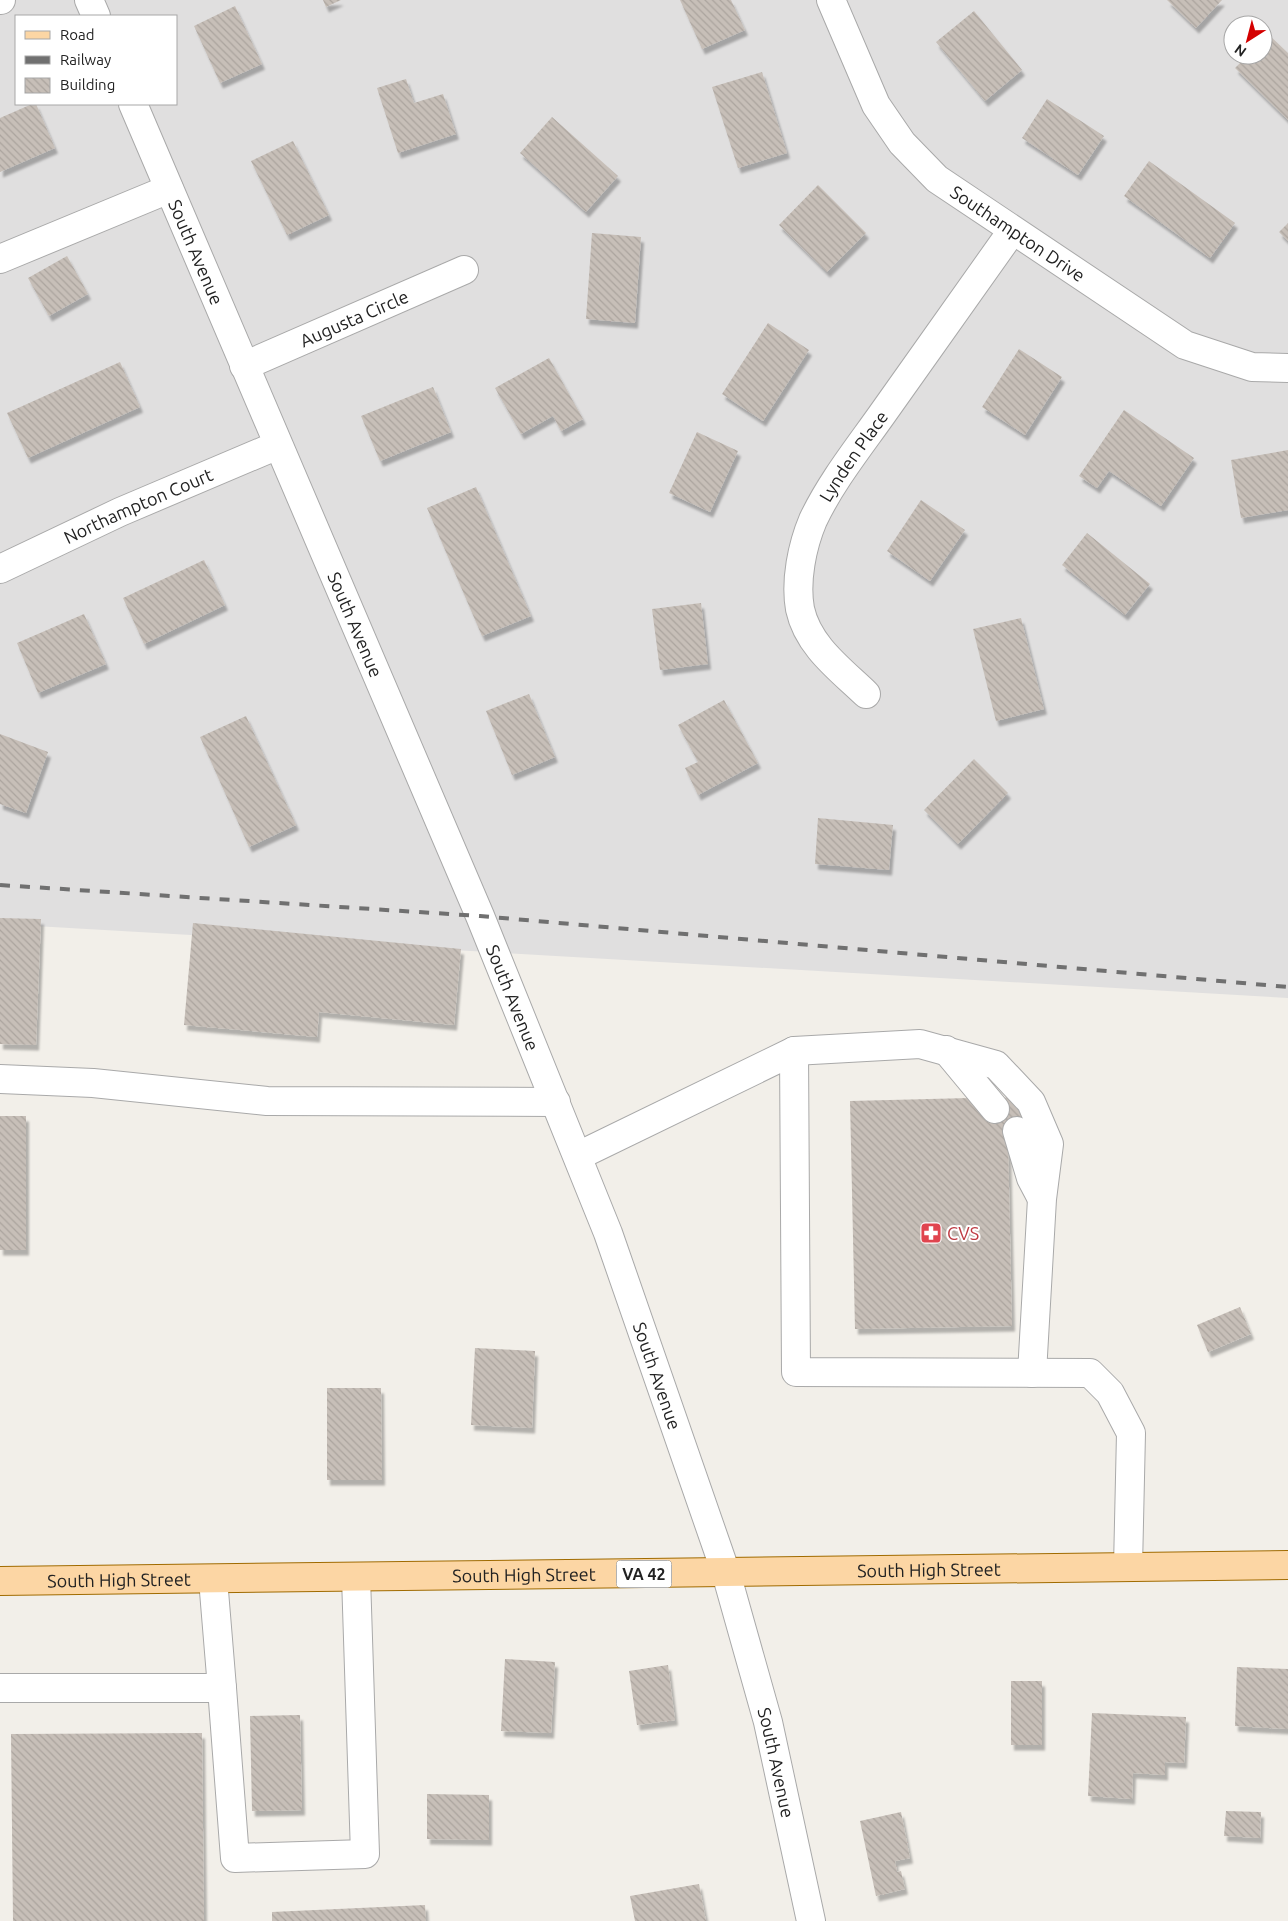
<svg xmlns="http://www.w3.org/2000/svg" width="1288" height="1921" font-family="Ubuntu,sans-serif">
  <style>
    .residential { fill: #e0dfdf; fill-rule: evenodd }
    .building { fill: url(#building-back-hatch); filter: url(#shadow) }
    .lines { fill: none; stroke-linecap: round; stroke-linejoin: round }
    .minor-casing { stroke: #a9a9a9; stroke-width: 30 }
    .major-casing { stroke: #a06b00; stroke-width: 30 }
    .minor { stroke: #fff; stroke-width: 28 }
    .major { stroke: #fcd6a4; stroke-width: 28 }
    .rail { stroke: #707070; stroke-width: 4; stroke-dasharray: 10 10; stroke-linecap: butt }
    .labels { text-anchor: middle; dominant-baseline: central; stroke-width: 4; stroke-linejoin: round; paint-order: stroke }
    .shield { fill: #fff; stroke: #646464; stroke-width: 1 }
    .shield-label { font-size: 16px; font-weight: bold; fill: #222 }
    .street-label { font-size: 18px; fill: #222; stroke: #fff }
    .health-label { font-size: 18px; fill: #be3a42; stroke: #fff; text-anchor: start }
  </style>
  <defs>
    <pattern id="building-back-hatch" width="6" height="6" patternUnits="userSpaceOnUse" patternTransform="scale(1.25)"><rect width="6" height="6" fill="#c7bfb8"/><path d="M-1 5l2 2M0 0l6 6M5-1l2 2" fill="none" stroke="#aba49e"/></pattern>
    <filter id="shadow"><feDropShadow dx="3" dy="5.5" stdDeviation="1" flood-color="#0004"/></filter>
  </defs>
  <rect width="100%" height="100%" fill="#f2efe9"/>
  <path class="residential" d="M0 0H1288V998L0 924ZM16 16H176V104H16ZM1233 25H1263V55H1233Z"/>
  <path class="building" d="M323 0H341L326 7Z
    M680 0H731L745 30 702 49Z
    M1167 0H1222L1196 28Z
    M235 6 262 64 220 83 194 26Z
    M974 11 1022 70 985 101 936 42Z
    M1268 34 1288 53V120L1235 68 1248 55H1263V39Z
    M762 72 787 153 738 168 712 87Z
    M406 79 414 103 443 94 456 134 398 153 377 88Z
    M1047 99 1104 136 1078 175 1022 138Z
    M32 104H36L55 148 0 172V118Z
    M552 117 618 176 586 212 520 153Z
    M293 141 329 215 287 235 251 161Z
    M1149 161 1235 223 1210 258 1124 196Z
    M818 185 866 233 827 272 779 225Z
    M1288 223V241L1279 232Z
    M592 233 641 237 635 323 586 319Z
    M67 256 88 294 49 316 28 278Z
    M768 323 809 350 763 421 722 394Z
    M1019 349 1062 377 1025 435 982 407Z
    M549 358 583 419 561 431 553 416 521 434 495 388Z
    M120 362 140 407 28 458 7 413Z
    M433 387 451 432 380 461 361 416Z
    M1124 410 1194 458 1161 506 1109 471 1097 488 1079 476Z
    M697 432 738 451 710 512 669 493Z
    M1288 450V510L1241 518 1231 460Z
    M476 487 531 616 482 636 427 508Z
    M921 500 965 530 930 581 887 551Z
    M1087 533 1150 584 1125 615 1062 565Z
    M204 560 225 605 144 644 123 598Z
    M701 603 708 664 660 670 652 609Z
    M84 614 106 664 38 693 17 643Z
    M1021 618 1044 709 996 721 973 629Z
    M529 694 555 757 512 775 486 711Z
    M724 700 758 763 698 795 685 768 698 762 678 725Z
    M246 716 296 825 249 847 200 737Z
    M0 734 48 752 26 813 0 804Z
    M974 759 1008 793 958 844 924 810Z
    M818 818 893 825 889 870 815 864Z
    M0 918 41 919 36 1045 0 1044Z
    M193 923 461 949 454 1025 319 1012 317 1037 184 1025Z
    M1006 1097 1029 1117 1008 1140 1012 1326 855 1329 850 1101 969 1098 989 1116Z
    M0 1116H26V1250H0Z
    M1240 1307 1251 1334 1208 1352 1197 1325Z
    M475 1348 535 1351 532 1428 471 1425Z
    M327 1388H381L382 1480H327Z
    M505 1659 555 1662 551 1733 501 1731Z
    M668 1665 675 1720 637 1725 629 1671Z
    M1237 1667 1288 1669V1729L1235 1726Z
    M1011 1681H1042V1745H1011Z
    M1092 1713 1186 1717 1184 1763 1165 1762V1775L1133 1773 1132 1799 1088 1796Z
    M300 1715 302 1810 252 1811 250 1716Z
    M202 1733 204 1921H13L11 1734Z
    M427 1794 489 1795V1840L427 1839Z
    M1226 1811 1261 1812 1260 1838 1224 1836Z
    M901 1812 910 1858 895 1861 897 1872 901 1871 905 1889 876 1896 860 1821Z
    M699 1884 706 1921H635L630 1896Z
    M425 1905 426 1921H272V1912Z"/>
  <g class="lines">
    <g class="minor-casing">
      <g id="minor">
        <path d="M0 0H1"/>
        <path d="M89 0 96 16"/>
        <path id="s1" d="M831 0 876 105 902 143 937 179 1185 345 1252 367 1288 368"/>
        <path id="s2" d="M133 104 480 916 608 1233 726 1573 768 1722 811 1921"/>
        <path d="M0 259 169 189"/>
        <path id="s3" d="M244 366 464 270"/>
        <path id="s4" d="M0 569 120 512 278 445"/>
        <path id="s5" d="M866 694C840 669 808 646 800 609 795 581 802 546 813 520 831 482 859 447 883 413 926 352 969 291 1012 231"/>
        <path d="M946 1050 995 1109"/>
        <path d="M794 1051 920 1044 996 1065 1031 1102 1049 1144 1042 1199 1032 1373"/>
        <path d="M0 1079 93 1083 267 1101 556 1102"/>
        <path d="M1017 1131 1031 1178 1041 1197"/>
        <path d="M578 1156 794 1051 796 1372 1090 1373 1110 1393 1131 1433 1128 1567"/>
        <path d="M0 1688H222L213 1579"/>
        <path d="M222 1688 235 1858 365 1854 356 1577"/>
      </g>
    </g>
    <g class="major-casing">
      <g id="major">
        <path id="s6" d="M0 1581 1288 1565"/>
      </g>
    </g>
    <use href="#minor" class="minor"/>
    <use href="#major" class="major"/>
    <path class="rail" d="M0 885 480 916 1288 987"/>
  </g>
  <defs>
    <g id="pharmacy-square" transform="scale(1.125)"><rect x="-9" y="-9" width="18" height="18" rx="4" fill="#e0444e" stroke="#fff"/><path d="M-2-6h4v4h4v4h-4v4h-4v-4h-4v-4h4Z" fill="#fff"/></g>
  </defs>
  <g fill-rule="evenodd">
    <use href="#pharmacy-square" x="931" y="1233"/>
  </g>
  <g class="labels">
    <rect class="shield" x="616.5" y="1560.5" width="55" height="27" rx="4"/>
    <g class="shield-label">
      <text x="644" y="1574">VA 42</text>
    </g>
    <g class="street-label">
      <text stroke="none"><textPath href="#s1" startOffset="308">Southampton Drive</textPath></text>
      <text stroke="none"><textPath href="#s2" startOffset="161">South Avenue</textPath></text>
      <text stroke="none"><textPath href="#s3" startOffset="120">Augusta Circle</textPath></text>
      <text stroke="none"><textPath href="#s5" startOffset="276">Lynden Place</textPath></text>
      <text stroke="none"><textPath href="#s4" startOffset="152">Northampton Court</textPath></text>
      <text stroke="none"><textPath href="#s2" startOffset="566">South Avenue</textPath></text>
      <text stroke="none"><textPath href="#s2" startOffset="971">South Avenue</textPath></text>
      <text stroke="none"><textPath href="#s2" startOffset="1376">South Avenue</textPath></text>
      <text stroke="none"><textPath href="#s6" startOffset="929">South High Street</textPath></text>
      <text stroke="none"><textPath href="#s6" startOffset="524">South High Street</textPath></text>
      <text stroke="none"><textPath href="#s6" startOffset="119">South High Street</textPath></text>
      <text stroke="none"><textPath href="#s2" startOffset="1781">South Avenue</textPath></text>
    </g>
    <g class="health-label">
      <text x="947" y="1233">CVS</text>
    </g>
  </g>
  <rect x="15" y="15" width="162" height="90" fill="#ffffff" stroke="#a7a7a7"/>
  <rect x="25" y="31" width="25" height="8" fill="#fcd6a4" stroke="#a7a7a7"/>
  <text x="60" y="40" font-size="15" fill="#222222">Road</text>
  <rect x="25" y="56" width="25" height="8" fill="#707070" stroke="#a7a7a7"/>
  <text x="60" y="65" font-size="15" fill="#222222">Railway</text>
  <rect x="25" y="78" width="25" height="15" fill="url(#building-back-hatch)" stroke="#a7a7a7"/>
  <text x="60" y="90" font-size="15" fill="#222222">Building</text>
  <g transform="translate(1248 40) rotate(216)"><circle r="24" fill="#ffffff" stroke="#a7a7a7"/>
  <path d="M0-4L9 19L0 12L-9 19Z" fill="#d40000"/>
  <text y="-8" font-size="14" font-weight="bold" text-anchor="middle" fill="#222222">N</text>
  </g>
</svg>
